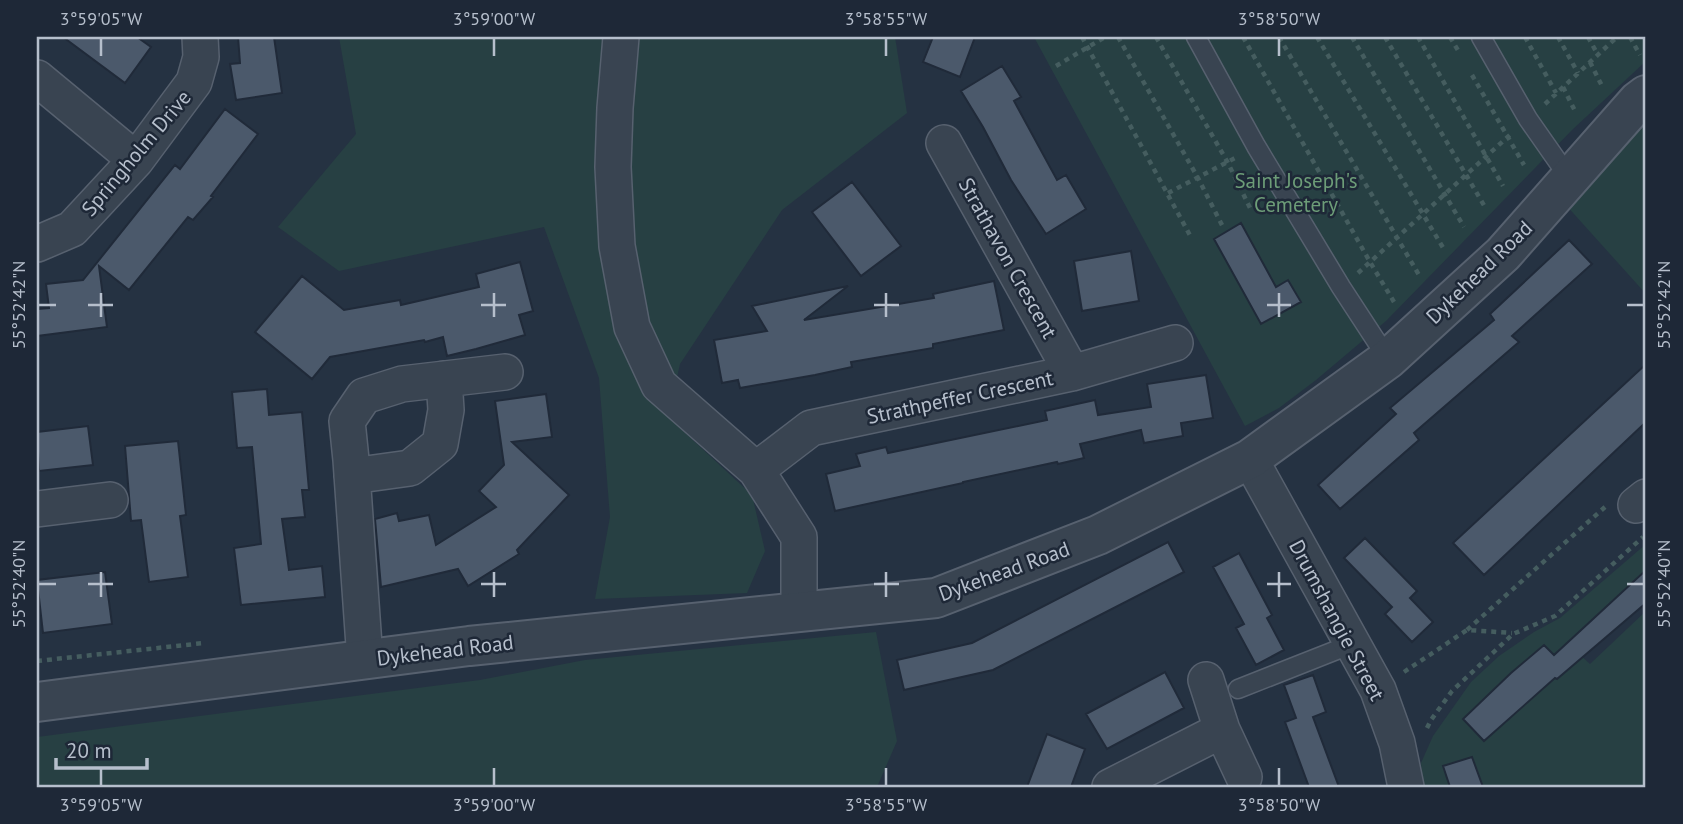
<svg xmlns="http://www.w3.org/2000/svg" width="1683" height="824" font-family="'PT Sans',sans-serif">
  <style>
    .green { fill: #274043 }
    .building { fill: #4b596b; stroke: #202a39; stroke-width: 2 }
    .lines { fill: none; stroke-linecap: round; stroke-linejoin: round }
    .service-casing { stroke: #57616f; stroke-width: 21 }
    .minor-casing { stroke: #57616f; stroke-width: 38 }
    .tertiary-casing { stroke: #57616f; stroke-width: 42 }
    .path { stroke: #455d5f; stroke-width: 4.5; stroke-dasharray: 5 5; stroke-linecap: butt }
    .service { stroke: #394451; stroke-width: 18 }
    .minor { stroke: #394451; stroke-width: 35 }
    .tertiary { stroke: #394451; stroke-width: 38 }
    .ticks { fill: none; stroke: #b6bfcc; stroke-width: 2.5 }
    .labels { text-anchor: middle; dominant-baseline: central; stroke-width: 5; stroke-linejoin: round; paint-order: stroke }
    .street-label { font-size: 21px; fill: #b6bfcc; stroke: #1e2837 }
    .park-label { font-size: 21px; fill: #6d9d78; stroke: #1e2837 }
    .neatline { fill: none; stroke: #b6bfcc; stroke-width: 2.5 }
    .ticks-label { font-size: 18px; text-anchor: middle; fill: #b6bfcc }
  </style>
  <rect width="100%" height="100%" fill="#253242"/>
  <path class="green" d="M339 37H895L907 113 782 210 680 364 668 417 752 495 765 551 747 593 595 599 610 517 599 378 544 227 339 271 278 227 356 134Z
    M1034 37H1646V61L1572 130 1386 321 1316 380 1279 408 1245 426Z
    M1646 120V294L1565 204Z
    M1646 544V570L1567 643 1590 664 1646 611V787H1483L1472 757 1443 766 1450 787H1423L1421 763 1433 736 1471 682 1499 656 1534 632 1560 618Z
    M876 632 897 741 877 787H37V737L480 680 585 660Z"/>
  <path class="building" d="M63 37H137L151 47 125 83Z
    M238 37H274L282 93 236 100 230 64 240 63Z
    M933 37H975L960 77 923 62Z
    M1002 66 1021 97 1014 101 1057 180 1066 175 1086 209 1046 234 1011 180 983 127 961 91Z
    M225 109 258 134 211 196 213 197 193 220 188 217 129 290 99 266 107 327 37 336V309L49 308 46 284 83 280 175 165 180 169Z
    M852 182 901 246 861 276 812 212Z
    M1241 223 1276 287 1288 280 1301 302 1261 324 1214 239Z
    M1569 240 1592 264 1512 336 1519 342 1414 433 1419 440 1340 509 1318 485 1396 414 1390 408 1494 320 1490 314Z
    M1131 251 1139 301 1082 311 1074 261Z
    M520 262 533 311 519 315 525 335 476 349 447 356 443 337 425 342 424 340 330 357 312 379 255 332 302 276 344 310 400 300 401 305 479 287 476 274Z
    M994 281 1004 330 933 344V348L851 362 852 367 815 375 740 388 738 380 722 383 714 340 767 331 752 306 848 286 804 320 934 298 933 294Z
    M1646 364V422L1484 575 1453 543Z
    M1206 375 1213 418 1181 423 1183 436 1144 443 1141 430 1080 444 1084 458 1058 464 1057 462 963 482V483L835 511 826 474 860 466 856 454 886 447 888 453 1047 420 1045 411 1095 400 1098 415 1151 407 1147 384Z
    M267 389 269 415 302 412 309 490H302L305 517 282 519 289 570 322 566 325 597 241 605 234 548 261 544 252 447 237 448 232 392Z
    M546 394 552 437 512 442 569 495 517 550 519 554 468 586 458 569 381 587 375 519 397 513 399 521 429 515 436 545 496 507 479 491 504 465 495 401Z
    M88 426 93 465 39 471 37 432Z
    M178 441 186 515 180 516 188 577 149 582 141 520 131 521 125 446Z
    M1365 538 1417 591 1410 598 1433 622 1412 642 1385 614 1392 607 1344 558Z
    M1168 542 1184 572 993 670 904 690 897 660 972 643Z
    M1239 553 1272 615 1267 618 1284 650 1256 665 1236 628 1244 624 1213 567Z
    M1646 570V603L1557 679 1555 678 1484 741 1463 719 1511 673 1544 645 1554 655Z
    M105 572 112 624 43 633 37 580Z
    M1165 672 1184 708 1107 749 1086 714Z
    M1313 675 1326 712 1313 717 1339 787H1309L1285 722 1296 718 1284 685Z
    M1047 734 1085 749 1071 787H1027Z
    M1472 757 1483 787H1450L1443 766Z"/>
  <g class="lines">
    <g class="service-casing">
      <path id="service" d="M1196 37 1256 146 1341 287 1388 359
        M1481 37 1528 119 1570 179
        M1238 689 1352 644"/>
    </g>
    <g class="minor-casing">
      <path id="minor" d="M621 37 615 108 613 167 617 246 632 327 659 385 756 470 799 537V612
        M37 78 136 160
        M944 143 1072 373
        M37 244 72 229 136 160 194 82 201 57 200 37
        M1250 459 1378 690 1397 743 1406 787
        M756 470 811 428 1072 373 1175 343
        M352 476 410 468 440 444 446 410 444 379
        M1636 505 1646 497
        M37 509 110 500
        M365 660 351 460 347 421 364 396 402 384 505 372
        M1206 680 1222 730
        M1110 787 1222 730 1244 777"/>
    </g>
    <g class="tertiary-casing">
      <path id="tertiary" d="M37 702 469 646 936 598 1098 535 1250 459 1388 359 1503 254 1638 101 1646 95"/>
    </g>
    <path class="path" d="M1082 37 1192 239
      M1118 37 1198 178 1223 227
      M1156 37 1228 163 1252 212
      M1243 37 1370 262 1394 302
      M1279 37 1419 275
      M1317 37 1445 251
      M1352 37 1464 227
      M1385 37 1485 207
      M1418 37 1503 186
      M1450 37 1459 52
      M1525 37 1556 93
      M1558 37 1578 73
      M1588 37 1598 55
      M1630 37 1640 55
      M1590 62 1602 86
      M1056 66 1105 37
      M1472 75 1524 165
      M1563 87 1576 113
      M1545 104 1617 37
      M1168 193 1237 157
      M1358 273 1512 133
      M1467 630 1605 507
      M37 661 204 643
      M1404 672 1467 630 1512 633
      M1427 728 1431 720 1452 691 1513 634 1555 616 1643 537"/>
    <use href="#service" class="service"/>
    <use href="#minor" class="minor"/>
    <use href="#tertiary" class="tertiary"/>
  </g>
  <path class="ticks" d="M101 38V56M494 38V56M886 38V56M1279 38V56M101 293V317M494 293V317M886 293V317M1279 293V317M38 305H56M88 305H113M481 305H506M874 305H899M1267 305H1291M1627 305H1644M101 572V597M494 572V597M886 572V597M1279 572V597M38 584H56M88 584H113M481 584H506M874 584H899M1267 584H1291M1627 584H1644M101 768V786M494 768V786M886 768V786M1279 768V786"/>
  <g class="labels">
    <g class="street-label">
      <text transform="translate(136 153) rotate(-50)">Springholm Drive</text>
      <text transform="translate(1008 258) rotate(61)">Strathavon Crescent</text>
      <text transform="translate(1479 272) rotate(-44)">Dykehead Road</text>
      <text transform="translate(960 397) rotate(-12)">Strathpeffer Crescent</text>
      <text transform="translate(1004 571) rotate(-20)">Dykehead Road</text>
      <text transform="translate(1337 620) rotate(62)">Drumshangie Street</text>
      <text transform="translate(445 650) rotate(-7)">Dykehead Road</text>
    </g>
    <g class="park-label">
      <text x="1296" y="180">Saint Joseph's<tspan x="1296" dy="24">Cemetery</tspan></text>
    </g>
  </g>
  <rect width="1683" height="824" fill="none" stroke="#1e2837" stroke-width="77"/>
  <path d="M56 758v10h91v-10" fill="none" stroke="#b6bfcc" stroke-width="3.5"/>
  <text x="66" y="758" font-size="21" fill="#b6bfcc" stroke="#1e2837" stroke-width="5" paint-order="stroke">20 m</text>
  <rect x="38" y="38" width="1606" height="748" class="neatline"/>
  <g class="ticks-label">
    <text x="101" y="25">3°59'05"W</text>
    <text x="494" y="25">3°59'00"W</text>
    <text x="886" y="25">3°58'55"W</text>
    <text x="1279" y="25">3°58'50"W</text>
    <text transform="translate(19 305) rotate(-90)" y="6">55°52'42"N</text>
    <text transform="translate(1664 305) rotate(-90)" y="6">55°52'42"N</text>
    <text transform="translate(19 584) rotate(-90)" y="6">55°52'40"N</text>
    <text transform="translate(1664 584) rotate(-90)" y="6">55°52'40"N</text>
    <text x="101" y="811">3°59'05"W</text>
    <text x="494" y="811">3°59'00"W</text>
    <text x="886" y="811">3°58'55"W</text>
    <text x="1279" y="811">3°58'50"W</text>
  </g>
</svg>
